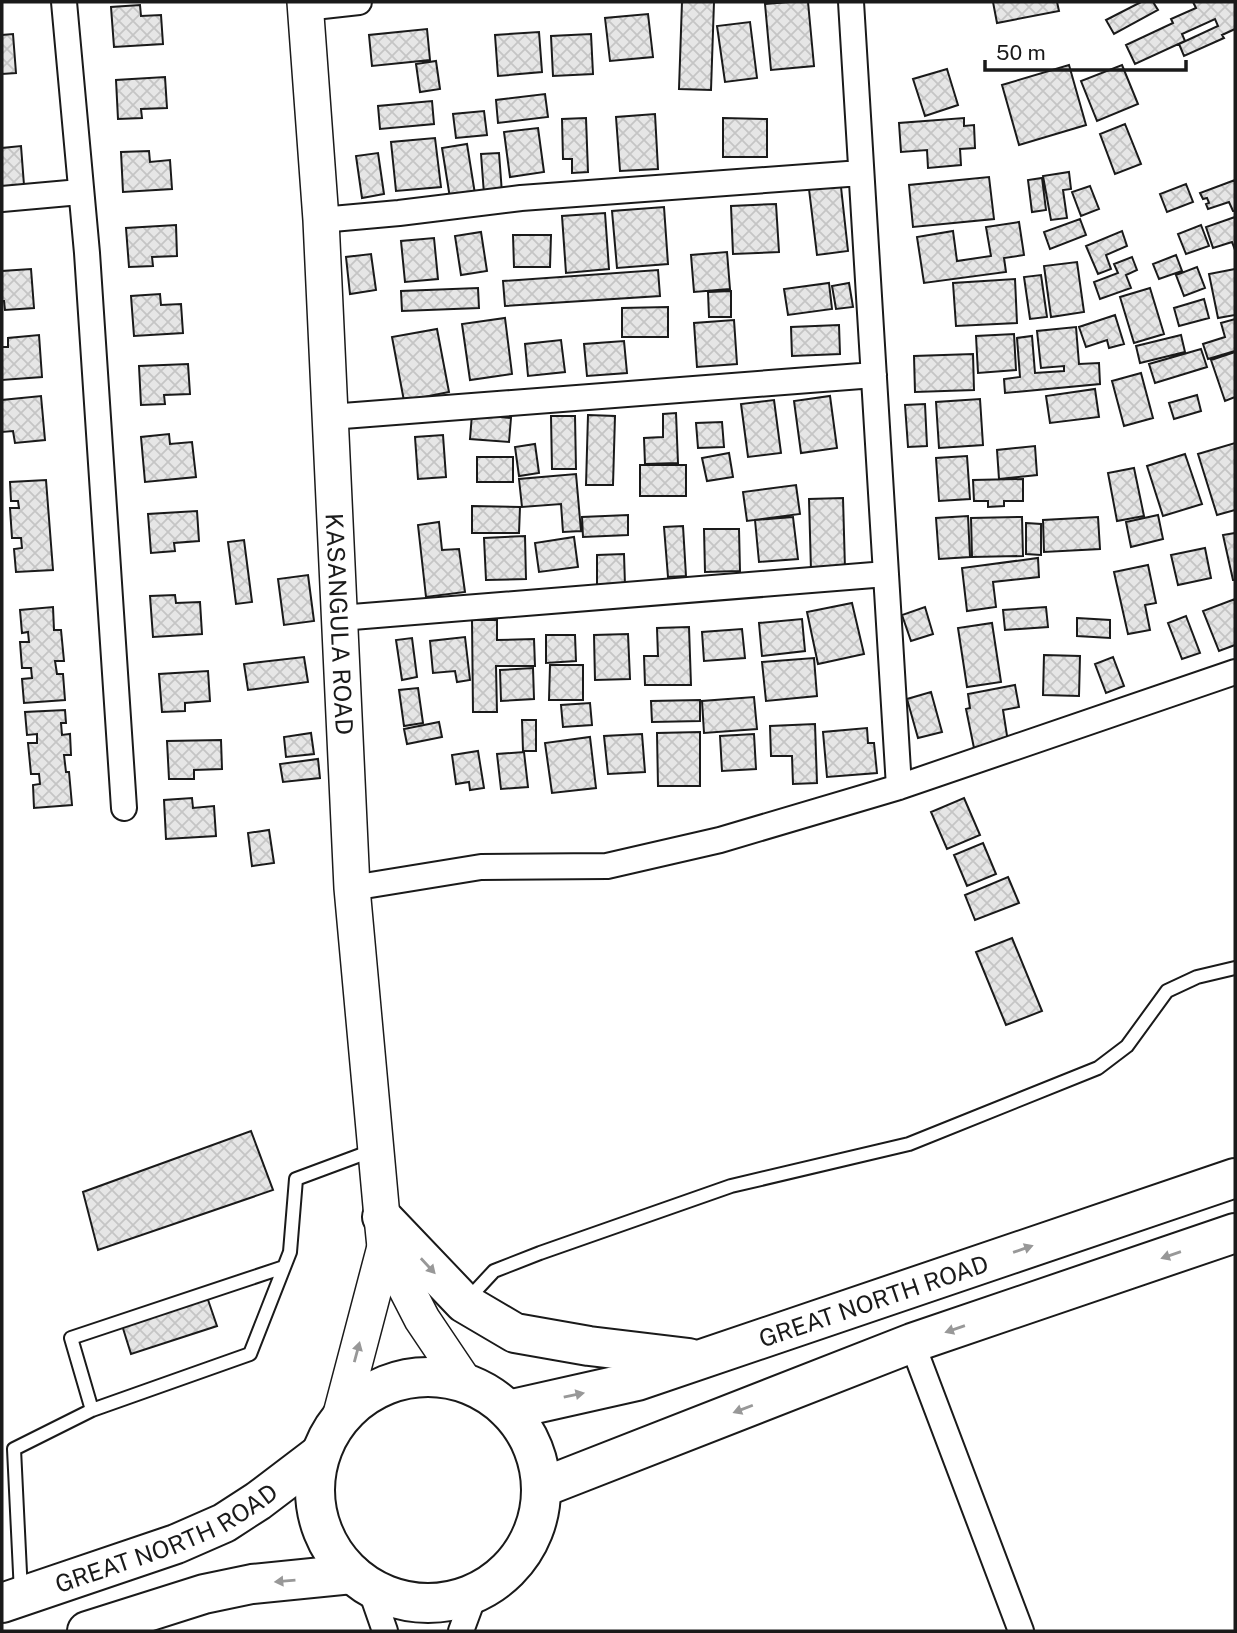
<svg xmlns="http://www.w3.org/2000/svg" width="1237" height="1633" font-family="'Public Sans',sans-serif">
  <style>
    .building { fill: url(#building-cross-hatch); stroke: #1a1a1a; stroke-width: 2 }
    .lines { fill: none; stroke-linecap: round; stroke-linejoin: round }
    .lane-casing { stroke: #1a1a1a; stroke-width: 16 }
    .street-casing { stroke: #1a1a1a; stroke-width: 28 }
    .secondary-casing { stroke: #1a1a1a; stroke-width: 38 }
    .primary-casing { stroke: #1a1a1a; stroke-width: 42 }
    .lane { stroke: #fff; stroke-width: 12 }
    .street { stroke: #fff; stroke-width: 24 }
    .secondary { stroke: #fff; stroke-width: 35 }
    .primary { stroke: #fff; stroke-width: 38 }
    .oneway { fill: #989898 }
    .labels { text-anchor: middle; dominant-baseline: central; stroke-width: 5; stroke-linejoin: round; paint-order: stroke }
    .street-label { font-size: 24px; fill: #1a1a1a; stroke: #fff }
  </style>
  <defs>
    <pattern id="building-cross-hatch" width="8" height="8" patternUnits="userSpaceOnUse" patternTransform="scale(1.75)"><rect width="8" height="8" fill="#e6e6e6"/><path d="M0 0l8 8M0 8l8-8" fill="none" stroke="#c5c5c5"/></pattern>
  </defs>
  <rect width="100%" height="100%" fill="#fff"/>
  <path class="building" d="M682 2H714L711 90 679 89Z
    M789 2H808L814 66 771 70 765 4Z
    M993 2H1057L1059 11 997 23Z
    M1141 2H1153L1158 10 1114 34 1106 20Z
    M1193 2H1235V29L1222 35 1224 38 1184 56 1179 44 1218 26 1215 19 1182 34 1185 41 1135 64 1126 45 1173 23 1171 19 1196 8Z
    M140 5 141 16 161 15 163 44 114 47 111 7Z
    M648 14 653 57 610 61 605 18Z
    M750 22 757 78 725 82 717 26Z
    M427 29 430 60 372 66 369 35Z
    M539 32 542 72 498 76 495 35Z
    M13 34 16 73 2 74V35Z
    M591 34 593 74 553 76 551 36Z
    M436 61 440 89 420 92 416 64Z
    M1069 65 1086 125 1019 145 1002 85Z
    M1122 65 1138 104 1097 121 1081 81Z
    M947 69 958 105 925 116 913 79Z
    M165 77 167 108 141 109 142 118 118 119 116 80Z
    M545 94 548 117 498 123 496 100Z
    M432 101 434 124 380 129 378 106Z
    M484 111 487 135 456 138 453 114Z
    M655 114 658 169 620 171 616 117Z
    M586 118 588 172 572 173V159H563L562 119Z
    M723 118 767 119V157H723Z
    M964 118V126L974 125 975 148 960 149 961 165 928 168 927 150 901 152 899 123Z
    M1125 124 1141 164 1115 174 1100 134Z
    M538 128 544 172 510 177 504 132Z
    M435 138 441 187 396 191 391 142Z
    M467 144 475 194 450 198 442 148Z
    M21 146 24 185 2 187V148Z
    M149 151 150 162 170 160 172 189 123 192 121 152Z
    M378 153 384 194 362 198 356 156Z
    M499 153 502 193 484 194 481 154Z
    M1069 172 1071 189 1063 190 1067 218 1051 220 1043 176Z
    M989 177 994 219 913 227 909 185Z
    M840 178 848 251 817 255 808 181Z
    M1042 178 1046 210 1032 212 1028 180Z
    M1235 180V211H1233L1229 202 1208 209 1206 204 1209 203 1207 198 1203 199 1200 193Z
    M1186 184 1193 202 1167 212 1160 194Z
    M1090 186 1099 209 1081 216 1072 192Z
    M776 204 779 252 733 254 731 206Z
    M664 207 668 264 617 268 612 211Z
    M605 213 609 269 566 273 562 216Z
    M1235 217V250L1232 242 1213 248 1206 227Z
    M1080 219 1086 235 1050 249 1044 232Z
    M1019 222 1024 255 1004 258 1006 272 924 283 917 237 953 231 957 261 991 256 986 227Z
    M176 225 177 256 152 257 153 266 129 267 126 228Z
    M1201 225 1209 246 1186 254 1178 234Z
    M1122 231 1127 246 1106 255 1111 269 1098 274 1086 246Z
    M481 232 487 271 461 275 455 236Z
    M513 235H551L550 267H514Z
    M434 238 438 279 405 282 401 241Z
    M727 252 730 289 694 292 691 255Z
    M371 254 376 290 350 294 346 257Z
    M1176 255 1182 271 1159 279 1153 264Z
    M1132 257 1137 270 1126 275 1131 288 1100 299 1094 282 1118 273 1114 264Z
    M1077 262 1084 312 1051 317 1044 266Z
    M1197 267 1205 288 1184 296 1176 275Z
    M31 269 34 308 5 310 4 301H2V271Z
    M1235 269V315L1218 318 1209 274Z
    M658 270 660 296 505 306 503 281Z
    M1041 275 1047 317 1030 319 1024 277Z
    M1015 279 1017 323 956 326 953 283Z
    M829 283 832 309 788 315 784 289Z
    M849 283 853 307 836 309 832 286Z
    M478 288 479 308 402 311 401 291Z
    M1150 288 1164 334 1134 343 1120 297Z
    M731 291V317H709L708 292Z
    M160 294 161 305 181 304 183 333 134 336 131 296Z
    M1204 299 1209 318 1179 326 1174 308Z
    M668 307V337H622V308Z
    M1115 315 1124 344 1109 348 1107 340 1086 347 1079 327Z
    M505 318 512 374 470 380 462 324Z
    M1235 319V351L1208 359 1203 344 1225 337 1221 323Z
    M734 320 737 364 697 367 694 323Z
    M839 325 840 354 792 356 791 327Z
    M1076 327 1079 364 1099 363 1100 384 1005 393 1004 379 1020 377 1017 338 1032 336 1035 373 1064 371V366L1041 368 1037 331Z
    M437 329 449 392 404 401 392 337Z
    M1014 334 1016 370 978 373 976 336Z
    M39 335 42 377 2 380V347H8V338Z
    M1181 335 1185 352 1140 363 1136 346Z
    M561 340 565 372 528 376 525 344Z
    M624 341 627 373 587 376 584 344Z
    M1201 349 1207 367 1155 383 1149 364Z
    M1235 352V397L1225 401 1211 360Z
    M973 354 974 390 915 392 914 356Z
    M188 364 190 394 164 395 165 404 141 405 139 366Z
    M1141 373 1153 418 1124 426 1112 381Z
    M1095 389 1099 417 1050 423 1046 396Z
    M1197 395 1201 411 1174 419 1169 403Z
    M41 396 45 440 15 443 13 431 2 432V400Z
    M830 396 837 448 801 453 794 401Z
    M980 399 983 445 939 448 936 402Z
    M774 400 781 453 748 457 741 404Z
    M925 404 927 446 908 447 905 405Z
    M676 413 678 463 645 464 644 438 663 437V414Z
    M472 414 511 418 509 442 470 439Z
    M588 415 615 416 613 485H586Z
    M551 416H575L576 469H552Z
    M722 422 724 447 698 448 696 423Z
    M169 434 170 444 192 442 196 477 145 482 141 437Z
    M443 435 446 477 418 479 415 437Z
    M1235 443V510L1217 515 1198 454Z
    M535 444 539 473 519 476 515 447Z
    M1035 446 1037 475 999 479 997 450Z
    M729 453 733 477 707 481 702 458Z
    M1185 454 1202 504 1163 516 1147 466Z
    M967 456 970 499 939 501 936 458Z
    M477 457H513V482H477Z
    M640 465H686V496H640Z
    M1134 468 1144 516 1117 521 1108 473Z
    M576 474 581 531 563 532 561 504 522 507 519 479Z
    M1023 479V501H1004V506L988 507V501H974L973 480Z
    M46 480 53 570 16 572 14 549 22 548 21 538H12L10 508H19L18 501H11L10 482Z
    M796 485 800 514 747 521 743 492Z
    M843 498 845 569 811 570 809 499Z
    M472 506 520 507 519 533H472Z
    M197 511 199 541 174 543 175 551 151 553 148 514Z
    M628 515V535L583 537 582 517Z
    M1158 515 1163 539 1131 547 1126 522Z
    M968 516 970 557 939 559 936 518Z
    M793 517 798 559 759 562 755 520Z
    M1022 517 1023 556 972 557 971 518Z
    M1098 517 1100 549 1044 552 1043 520Z
    M439 522 442 550 459 549 465 592 426 597 418 525Z
    M1026 523 1041 524V555L1026 554Z
    M683 526 686 576 668 577 664 527Z
    M704 529H739L740 571 705 572Z
    M1235 533V580H1233L1223 535Z
    M525 536 526 579 486 580 484 538Z
    M574 537 578 567 539 572 535 543Z
    M244 540 252 602 236 604 228 542Z
    M1205 548 1211 578 1178 585 1171 555Z
    M624 554 625 585 597 586V555Z
    M1038 558 1039 577 993 582 996 607 967 611 962 568Z
    M1148 565 1156 603 1145 605 1150 630 1128 634 1114 572Z
    M308 575 314 621 284 625 278 579Z
    M175 595 176 603 200 602 202 634 153 637 150 596Z
    M1235 599V645L1219 651 1203 611Z
    M852 603 864 654 818 664 807 612Z
    M53 607 54 630H61L64 661H55L57 674H63L65 700 24 703 22 679 32 678 31 668H22L20 642H29L28 632 22 633 20 610Z
    M925 607 933 634 911 641 902 615Z
    M1046 607 1048 627 1005 630 1003 610Z
    M1186 616 1200 653 1182 659 1168 623Z
    M1077 618 1110 620V638L1077 636Z
    M802 619 805 651 762 656 759 623Z
    M472 620H497V640L534 639 535 666H496L497 712H473Z
    M992 623 1001 682 967 687 958 628Z
    M689 627 691 685H645L644 656H658L657 628Z
    M742 629 745 658 704 661 702 632Z
    M628 634 630 679 595 680 594 635Z
    M546 635H575L576 661 546 663Z
    M465 637 470 680 457 682 455 671 433 673 430 641Z
    M412 638 417 677 402 680 396 640Z
    M1044 655 1080 656 1079 696 1043 695Z
    M304 657 308 682 248 690 244 664Z
    M1113 657 1124 686 1106 693 1095 664Z
    M814 658 817 696 766 701 762 662Z
    M550 665H583V700H549Z
    M533 668 534 699 501 701 500 670Z
    M208 671 210 701 185 703V711L162 712 159 674Z
    M1015 685 1019 707 1003 710 1008 742 974 748 966 709 970 708 968 694Z
    M418 688 423 723 404 726 399 690Z
    M931 692 942 732 918 738 907 699Z
    M754 697 757 729 704 733 702 701Z
    M700 700V721L652 722 651 701Z
    M590 703 592 725 563 727 561 705Z
    M65 710 66 723H61L62 735 70 734 71 755H64L66 772H69L72 805 34 808 33 785 40 784 39 774H31L28 743H37V734L27 735 25 712Z
    M522 720H536V751H523Z
    M439 722 442 737 407 744 404 729Z
    M815 724 817 783 793 784 792 756H771L770 726Z
    M867 728 868 743H874L877 773 827 777 823 732Z
    M700 732V786H658L657 733Z
    M311 733 314 754 286 757 284 737Z
    M642 734 645 772 608 774 604 736Z
    M754 734 756 769 722 771 720 736Z
    M590 737 596 788 552 793 545 743Z
    M221 740 222 769 194 770V779H169L167 741Z
    M478 751 484 788 470 790 469 782 456 784 452 755Z
    M524 752 528 787 501 789 497 754Z
    M318 759 320 778 283 782 280 764Z
    M192 798 193 808 214 806 216 836 166 839 164 800Z
    M964 798 980 835 947 849 931 812Z
    M269 830 274 863 252 866 248 833Z
    M983 843 996 874 967 886 954 855Z
    M1008 877 1019 903 975 920 965 895Z
    M1012 938 1042 1011 1006 1025 976 952Z
    M251 1131 273 1190 98 1250 83 1192Z
    M206 1294 217 1326 131 1354 121 1322Z"/>
  <g class="lines">
    <g class="lane-casing">
      <path id="lane" d="M468 1299 494 1271 540 1253 731 1186 909 1144 1098 1068 1127 1046 1167 991 1197 977 1235 968
        M92 1410 71 1338 284 1267
        M21 1593 14 1449 92 1410 250 1354 290 1252 296 1179 374 1150"/>
    </g>
    <g class="street-casing">
      <path id="street" d="M64 2 87 253 124 808
        M851 2 899 787
        M305 8 359 2
        M2 199 80 192
        M321 220 399 213 521 198 861 173
        M330 417 874 375
        M340 618 886 574
        M352 888 481 867 607 866 720 840 899 787 1235 672
        M912 1343 1021 1631
        M370 1588 385 1631
        M461 1631 475 1593"/>
    </g>
    <g class="secondary-casing">
      <g id="secondary">
        <path id="s1" d="M305 2 321 220 352 888 382 1217 385 1247 422 1319 465 1383"/>
        <path d="M340 1418 385 1247"/>
      </g>
    </g>
    <g class="primary-casing">
      <g id="primary">
        <path d="M382 1217 464 1303 515 1333 589 1346 689 1358"/>
        <circle cx="428" cy="1490" r="113"/>
        <path id="s2" d="M508 1410 637 1381 1235 1178"/>
        <path d="M541 1488 912 1343 1235 1233"/>
        <path id="s3" d="M2 1603 176 1544 224 1523 258 1501 320 1454"/>
        <path d="M87 1631 204 1594 252 1584 352 1574"/>
      </g>
    </g>
    <use href="#lane" class="lane"/>
    <use href="#street" class="street"/>
    <use href="#secondary" class="secondary"/>
    <use href="#primary" class="primary"/>
  </g>
  <defs><path id="oneway-solid" d="M-6-.8H1V-3.2L6.5 0L1 3.2V.8H-6Z" transform="scale(1.75)"/></defs>
  <g class="oneway">
    <use href="#oneway-solid" transform="translate(1023 1249) rotate(-19)"/>
    <use href="#oneway-solid" transform="translate(1171 1255) rotate(161)"/>
    <use href="#oneway-solid" transform="translate(428 1266) rotate(47)"/>
    <use href="#oneway-solid" transform="translate(955 1329) rotate(161)"/>
    <use href="#oneway-solid" transform="translate(357 1352) rotate(-75)"/>
    <use href="#oneway-solid" transform="translate(574 1395) rotate(-12)"/>
    <use href="#oneway-solid" transform="translate(743 1409) rotate(159)"/>
    <use href="#oneway-solid" transform="translate(285 1581) rotate(175)"/>
  </g>
  <g class="labels">
    <g class="street-label">
      <text stroke="none"><textPath href="#s1" startOffset="623">KASANGULA ROAD</textPath></text>
      <text stroke="none"><textPath href="#s2" startOffset="382">GREAT NORTH ROAD</textPath></text>
      <text stroke="none"><textPath href="#s3" startOffset="177">GREAT NORTH ROAD</textPath></text>
    </g>
  </g>
  <rect width="1237" height="1633" fill="none" stroke="#1a1a1a" stroke-width="7"/>
  <path d="M985 60v10h201v-10" fill="none" stroke="#1a1a1a" stroke-width="3.5"/>
  <text x="996" y="60" font-size="21" fill="#1a1a1a" stroke="#ffffff" stroke-width="5" paint-order="stroke">50 m</text>
</svg>
